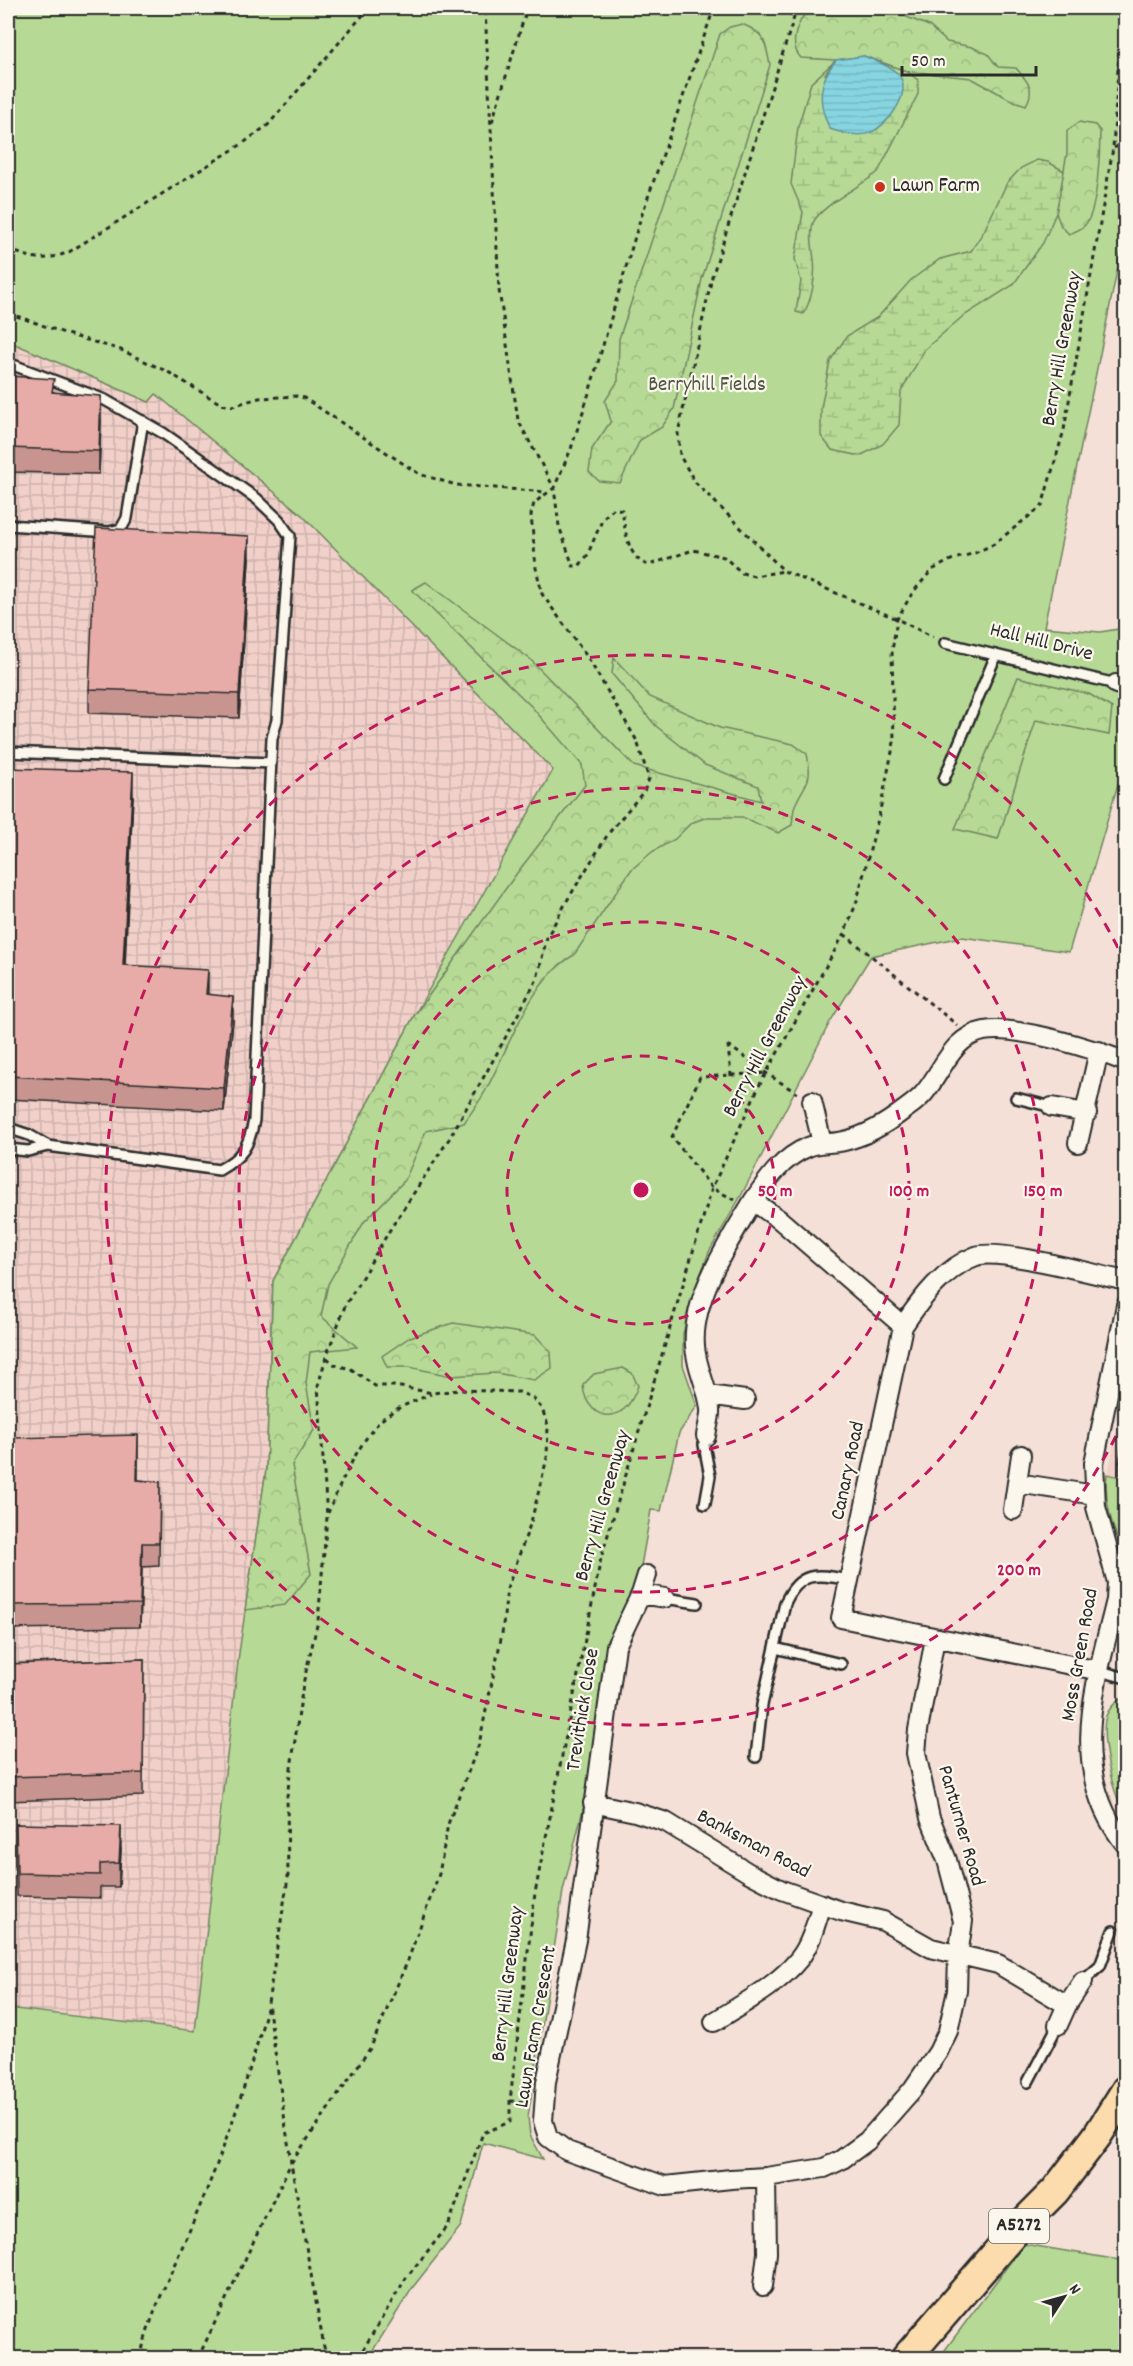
<svg xmlns="http://www.w3.org/2000/svg" width="1133" height="2366" font-family="Dekko,sans-serif">
  <style>
    .built { fill: #f1d0c9 }
    .industrial { fill: url(#industrial-grid) }
    .green { fill: #b6da95; stroke: #708260; stroke-width: 1.5 }
    .forest { fill: url(#forest-crowns); stroke: #708260; stroke-width: 1.5 }
    .wetland { fill: url(#wetland-marsh); stroke: #708260; stroke-width: 1.5 }
    .water { fill: url(#water-rules); stroke: #629198; stroke-width: 1.5 }
    .lines { fill: none; stroke-linecap: round; stroke-linejoin: round }
    .lane-casing { stroke: #2b2b2b; stroke-width: 14 }
    .street-casing { stroke: #2b2b2b; stroke-width: 22 }
    .primary-casing { stroke: #2b2b2b; stroke-width: 33 }
    .path { stroke: #2b2b2b; stroke-width: 3; stroke-dasharray: 4.5 4.5; stroke-linecap: butt }
    .lane { stroke: #fbf7ec; stroke-width: 9 }
    .street { stroke: #fbf7ec; stroke-width: 18 }
    .primary { stroke: #fcdcac; stroke-width: 28 }
    .wall { fill: #c79490; stroke: #2b2b2b; stroke-width: 1.5 }
    .shaded-wall { fill: #a27875; stroke: #2b2b2b; stroke-width: 1.5 }
    .building { fill: #e7aca7; stroke: #2b2b2b; stroke-width: 1.5 }
    .ring { fill: none; stroke: #c2185b; stroke-width: 3; stroke-dasharray: 10 8 }
    .poi-dot { fill: #c8321e; stroke: #fbf7ec; stroke-width: 2 }
    .labels { text-anchor: middle; dominant-baseline: central; stroke-width: 4.5; stroke-linejoin: round; paint-order: stroke }
    .shield { fill: #fbf7ec; stroke: #696865; stroke-width: 1.5 }
    .shield-label { font-size: 20px; font-weight: bold; fill: #2b2b2b }
    .poi-label { font-size: 21px; fill: #2b2b2b; stroke: #fbf7ec; text-anchor: start }
    .street-label { font-size: 21px; fill: #2b2b2b; stroke: #fbf7ec }
    .park-label { font-size: 21px; fill: #4e5746; stroke: #fbf7ec }
    .centre { fill: #c2185b; stroke: #fbf7ec; stroke-width: 3 }
    .ring-label { font-size: 18px; text-anchor: middle; font-weight: bold; fill: #c2185b; stroke: #fbf7ec; stroke-width: 4.5; stroke-linejoin: round; paint-order: stroke }
  </style>
  <defs>
    <pattern id="industrial-grid" width="8" height="8" patternUnits="userSpaceOnUse" patternTransform="scale(1.5)"><rect width="8" height="8" fill="#f1d0c9"/><path d="M0 4h8M4 0v8" fill="none" stroke="#cfb3ad"/></pattern>
    <pattern id="forest-crowns" width="20" height="18" patternUnits="userSpaceOnUse" patternTransform="scale(1.5)"><rect width="20" height="18" fill="#b6da95"/><path d="M2 6a3 3 0 1 1 6 0M12 15a3 3 0 1 1 6 0" fill="none" stroke="#9dbb81"/></pattern>
    <pattern id="wetland-marsh" width="20" height="14" patternUnits="userSpaceOnUse" patternTransform="scale(1.5)"><rect width="20" height="14" fill="#b6da95"/><path d="M1 5h8M5 5V1M11 12h8M15 12V8" fill="none" stroke="#9dbb81"/></pattern>
    <pattern id="water-rules" width="6" height="5" patternUnits="userSpaceOnUse" patternTransform="scale(1.5)"><rect width="6" height="5" fill="#86d5e1"/><path d="M0 2.5h6" fill="none" stroke="#74b7c1"/></pattern>
  </defs>
  <rect width="100%" height="100%" fill="#f5e0d7"/>
  <filter id="ink" filterUnits="userSpaceOnUse"><feTurbulence type="fractalNoise" baseFrequency=".0167" numOctaves="2"/><feDisplacementMap in="SourceGraphic" scale="12" xChannelSelector="R" yChannelSelector="G"/><feConvolveMatrix kernelMatrix="1 2 1 2 8 2 1 2 1" color-interpolation-filters="sRGB"/></filter>
  <g filter="url(#ink)">
    <path class="built" d="M1116 1432 1125 1434V1560L1111 1525 1105 1490Z"/>
    <path class="industrial" d="M8 341 149 402 155 393 302 515 553 770 414 1016 273 1281 266 1470 239 1653 195 2032 8 2008Z"/>
    <path class="green" d="M8 8H1125V232L1044 627 1100 632 1125 628V760L1069 952 962 937 871 956 830 1022 742 1194 709 1252 691 1300 683 1334V1365L697 1406 679 1433 661 1511 651 1510 636 1594 563 1891 528 2117 530 2135 543 2159 483 2143 461 2226 413 2287 368 2358H8V2008L195 2031 239 1653 266 1470 273 1281 414 1016 553 770 302 515 156 394 149 402 8 341Z
      M1107 1474 1125 1478V1560C1115 1531 1103 1506 1107 1474Z
      M1125 1696V1812C1112 1795 1100 1736 1106 1716 1109 1707 1117 1701 1125 1696Z
      M1024 2244 1125 2261V2358H939Z"/>
    <path class="forest" d="M849 10 892 11 929 26 947 42 972 47 988 54 998 67 1016 68C1027 81 1036 88 1026 105L1011 100 971 78 906 71 864 56 836 60 801 58C789 46 796 27 804 15Z
      M742 24C766 34 765 41 770 65L702 279 674 409 662 427 640 440 620 483 599 481 589 472 592 449 611 421 605 401 618 381 619 339 720 34 730 27Z
      M1079 122 1095 125 1100 131C1100 151 1098 211 1085 225 1081 230 1075 231 1069 234L1061 226 1056 213 1067 153V131Z
      M426 582 530 659 634 766 761 801 758 786 705 765 656 726 612 674 614 658 650 697 720 728 793 744 807 754C813 784 806 780 795 805 793 811 793 818 792 825L778 833 742 817H707L691 823 675 839 652 852 631 870 574 955C530 980 510 1045 487 1088 481 1100 472 1111 464 1123L426 1131 405 1180 364 1222 328 1284 321 1316 357 1347 310 1352 306 1383 314 1430 292 1465 311 1574 285 1605 245 1610 266 1470 273 1281 414 1016 517 873 585 785 582 765 531 706 412 590Z
      M1018 677 1089 694 1112 708 1109 735 1036 720 998 839 955 829Z
      M453 1323 535 1335 551 1352 552 1368 534 1380 496 1373 451 1376 409 1367H387L382 1356 410 1337Z
      M623 1368 632 1373 638 1386C634 1396 629 1408 618 1413 597 1422 584 1402 583 1385L594 1374Z"/>
    <path class="wetland" d="M836 60 825 74 897 73 880 62 906 71 918 80V94L878 172C863 185 820 206 813 223 809 235 813 249 814 260 816 276 812 301 803 314L796 312 801 281 795 259 803 212 791 184 798 127 811 83Z
      M1037 160 1048 162 1064 171 1056 213 1043 243 1013 285 962 317 925 349 901 392 899 425 883 444 860 456 832 450 821 436V408L830 361 847 336 878 317 911 280 940 259 971 251 984 231 1007 183 1021 168Z"/>
    <path class="water" d="M864 56C875 61 889 65 897 73 916 90 886 130 866 134 854 136 841 133 830 129 817 103 818 82 836 60Z"/>
    <g class="lines">
      <g class="lane-casing">
        <path id="lane" d="M8 363 105 400 163 433 257 499 279 520 290 536 277 720 272 738 254 1120C249 1147 242 1157 219 1170L48 1146 29 1135 8 1128
          M8 525 109 532 121 529 127 518 143 421
          M945 643 1116 684
          M8 752 271 763
          M944 779 996 655
          M1016 1098 1052 1107
          M8 1149 28 1151 48 1146
          M705 1504 710 1476 704 1445 706 1436
          M665 1598 697 1603
          M775 1648 841 1664
          M1100 1671 1126 1678
          M756 1757 762 1705 785 1603C800 1570 817 1574 849 1580
          M1083 1981 1100 1966 1113 1931
          M1028 2082 1058 2025"/>
      </g>
      <g class="street-casing">
        <path id="street" d="M1116 684 1126 687
          M812 1101 822 1143
          M1052 1107 1087 1113
          M1078 1143 1099 1051
          M1126 1305 1094 1463 1096 1507 1117 1582 1116 1600C1096 1683 1065 1771 1126 1845
          M903 1326 780 1220 753 1201C767 1180 783 1157 808 1147 819 1142 832 1144 844 1141 866 1136 886 1124 904 1110 911 1105 920 1099 925 1092 943 1070 952 1037 984 1031 1017 1025 1094 1049 1126 1062
          M708 1395 745 1400
          M706 1436C707 1427 711 1417 710 1409 708 1387 696 1368 695 1346 691 1298 730 1240 753 1201
          M1017 1483 1095 1495
          M1013 1510 1021 1455
          M641 1594 647 1575
          M665 1598 641 1594 616 1646 576 1940 546 2082 543 2121 548 2137 567 2151 665 2186 731 2179 766 2177 824 2168 841 2160 867 2141 912 2090 938 2052 948 2031 957 1991 958 1956 963 1921 947 1860 930 1818 916 1753 918 1730 935 1638
          M1100 1671 841 1618 903 1326C921 1299 944 1268 976 1256 1000 1248 1096 1275 1126 1281
          M593 1803 635 1812 666 1822 749 1873 782 1890 841 1911 883 1921 931 1948 998 1964 1067 2005 1083 1981
          M714 2022C742 2004 777 1986 799 1959 811 1944 816 1923 822 1904
          M1058 2025 1067 2005
          M763 2286 767 2253 766 2177"/>
      </g>
      <g class="primary-casing">
        <path id="primary" d="M906 2358 1018 2228 1055 2191 1097 2136 1126 2090"/>
      </g>
      <path class="path" d="M714 8 639 223 589 393 571 449 554 488 559 526 573 566H579L587 556 603 518 614 508 622 510C625 528 627 560 649 565L693 550 724 557 742 573 754 576 784 571
        M772 8 794 15
        M797 8 712 277 678 433 680 456 695 482 784 571 897 619 933 637
        M1119 68 1126 76
        M492 122 527 8
        M1114 148 1126 142
        M8 249C33 259 43 262 69 252L242 144 268 125 369 8
        M8 313 70 335 121 350 168 372 221 404 232 406 259 398 296 396 304 398 419 474 456 485 547 492
        M844 934 957 1025
        M728 1045 766 1073 797 1093
        M728 1045 731 1076
        M735 1200 712 1188 672 1137 700 1077 766 1073
        M328 1513C339 1486 362 1435 385 1417 399 1406 415 1401 431 1394
        M510 2101 526 2102
        M140 2358C152 2308 177 2261 197 2213 226 2146 249 2076 268 2005
        M198 2358 291 2163 371 2047 408 1960 439 1874 448 1824 479 1744 502 1634 507 1589 531 1522 547 1458 548 1425 542 1409 533 1398 519 1392 460 1390 433 1393 395 1386H375L351 1369 335 1365 326 1357
        M326 2358 291 2163 268 2003 288 1878 287 1796 303 1684 318 1621 327 1517 318 1386 326 1357 345 1306 391 1228 449 1139 496 1055 537 979 547 937 568 899 608 834 644 791 649 779 637 741 588 658 542 594 536 568 531 515 534 503 554 488 518 420 499 290 485 8
        M358 2358 406 2278 448 2226 483 2133 510 2122V2101L535 1893 601 1558 712 1188 759 1086 844 934 856 904 879 815 894 742 892 651 897 619 913 592 932 570 951 560 975 553 994 544 1042 506 1064 430 1113 148 1122 8"/>
      <use href="#lane" class="lane"/>
      <use href="#street" class="street"/>
      <use href="#primary" class="primary"/>
    </g>
    <path class="wall" d="M8 376 54 392 101 420 99 474 8 472Z
      M249 559 239 718 89 713V689Z
      M8 768 133 796 125 965 208 995 233 1020 224 1111 8 1099Z
      M8 1438 138 1459V1480L160 1482 159 1566 142 1567 140 1627 8 1629Z
      M1125 1440V1476L1119 1474V1462Z
      M1125 1615V1646H1124V1622Z
      M144 1659 143 1796 8 1801V1664Z
      M16 1824 121 1849 119 1887H100V1898L17 1896Z"/>
    <path class="shaded-wall" d="M101 396V420L99 474V451Z
      M249 536V559L239 718V694Z
      M133 772V796L123 989V965Z
      M208 970V993L206 1018V994Z
      M233 997V1020L224 1111V1088Z
      M138 1435V1459L137 1504V1480Z
      M142 1543V1567L140 1627V1604Z
      M121 1826V1849L119 1887V1863Z"/>
    <path class="building" d="M8 376 54 379 52 392 101 396 99 451 8 448Z
      M96 528 249 536 239 694 89 689Z
      M8 768 133 772 123 965 208 970 206 994 233 997 224 1088 8 1076Z
      M138 1435 137 1480 160 1482 159 1543H142L140 1604 8 1605V1438Z
      M1123 1440H1125V1464L1119 1462Z
      M144 1659 143 1773 8 1777V1664Z
      M16 1824 121 1826 119 1863 100 1864V1875L17 1873Z"/>
  </g>
  <g class="ring">
    <circle cx="641" cy="1190" r="134"/>
    <circle cx="641" cy="1190" r="268"/>
    <circle cx="641" cy="1190" r="402"/>
    <path d="M1124 1420A535 535 0 1 1 1124 960"/>
  </g>
  <circle class="poi-dot" cx="880" cy="187" r="6"/>
  <g class="labels">
    <rect class="shield" x="989" y="2209" width="60" height="34" rx="4.5"/>
    <g class="shield-label">
      <text x="1019" y="2226">A5272</text>
    </g>
    <g class="poi-label">
      <text x="892" y="187">Lawn Farm</text>
    </g>
    <g class="street-label">
      <text transform="translate(1063 349) rotate(-80)">Berry Hill Greenway</text>
      <text transform="translate(1041 643) rotate(14)">Hall Hill Drive</text>
      <text transform="translate(766 1047) rotate(-62)">Berry Hill Greenway</text>
      <text transform="translate(849 1471) rotate(-78)">Canary Road</text>
      <text transform="translate(604 1506) rotate(-74)">Berry Hill Greenway</text>
      <text transform="translate(1081 1655) rotate(-80)">Moss Green Road</text>
      <text transform="translate(584 1710) rotate(-81)">Trevithick Close</text>
      <text transform="translate(960 1826) rotate(74)">Panturner Road</text>
      <text transform="translate(753 1845) rotate(28)">Banksman Road</text>
      <text transform="translate(509 1984) rotate(-83)">Berry Hill Greenway</text>
      <text transform="translate(537 2027) rotate(-80)">Lawn Farm Crescent</text>
    </g>
    <g class="park-label">
      <text x="707" y="386">Berryhill Fields</text>
    </g>
  </g>
  <circle cx="641" cy="1190" r="9" class="centre"/>
  <g class="ring-label">
    <text x="775" y="1196">50 m</text>
    <text x="909" y="1196">100 m</text>
    <text x="1043" y="1196">150 m</text>
    <text x="1019" y="1575">200 m</text>
  </g>
  <rect width="1133" height="2366" fill="none" stroke="#fbf7ec" stroke-width="30"/>
  <rect x="15" y="15" width="1103" height="2336" fill="none" stroke="#2b2b2b" stroke-width="2" filter="url(#ink)"/>
  <g transform="translate(1064 2297) rotate(54)" stroke="#fbf7ec" stroke-width="4.5" paint-order="stroke">
  <path d="M0-4.5L10 22L0 15L-10 22Z" fill="#2b2b2b"/>
  <text y="-9" font-size="16" font-weight="bold" text-anchor="middle" fill="#2b2b2b">N</text>
  </g>
  <path d="M902 66v9h134v-9" fill="none" stroke="#2b2b2b" stroke-width="3"/>
  <text x="911" y="66" font-size="18" fill="#2b2b2b" stroke="#fbf7ec" stroke-width="4.5" paint-order="stroke">50 m</text>
</svg>
